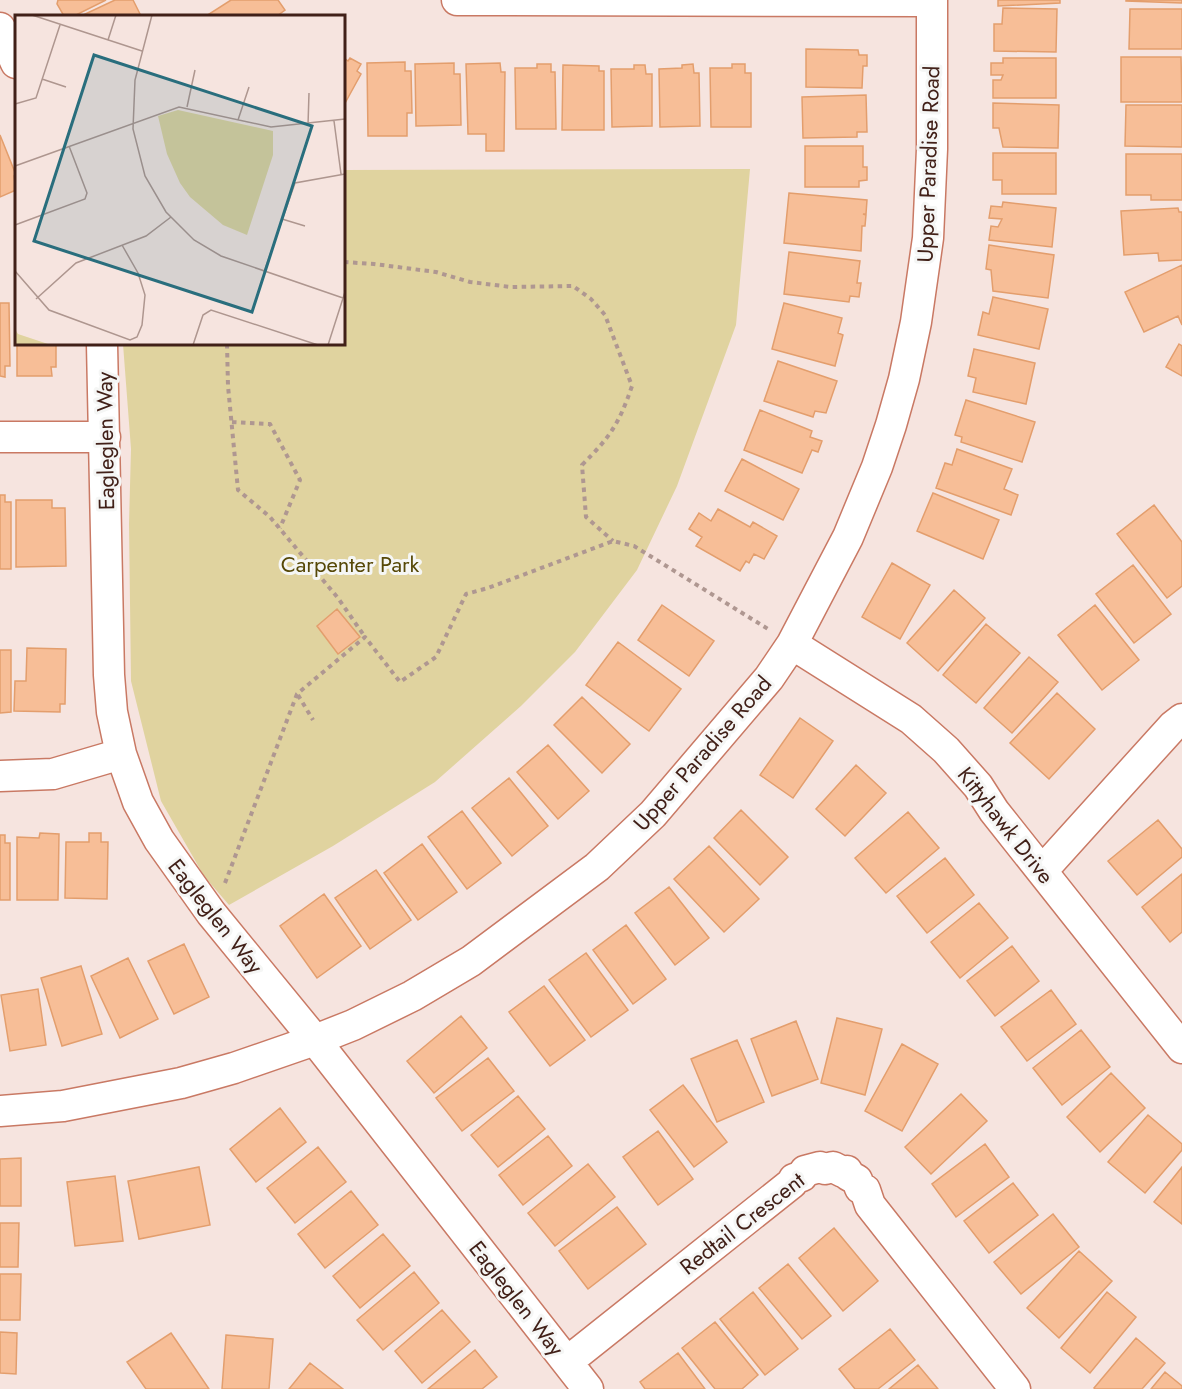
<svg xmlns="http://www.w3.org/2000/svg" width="1182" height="1389" font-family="Jost,sans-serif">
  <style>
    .green { fill: #e0d39f }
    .building { fill: #f7be97; stroke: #e39e6d; stroke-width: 1.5 }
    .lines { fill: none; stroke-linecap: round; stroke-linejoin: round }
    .minor-casing { stroke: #c97964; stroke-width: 33 }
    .path { stroke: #af9791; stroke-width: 4; stroke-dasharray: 4.5 4.5; stroke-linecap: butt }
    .minor { stroke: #fff; stroke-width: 30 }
    .labels { text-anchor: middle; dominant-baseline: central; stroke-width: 6; stroke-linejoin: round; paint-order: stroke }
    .street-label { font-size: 22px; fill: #412018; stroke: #f5f6f5 }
    .park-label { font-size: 22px; fill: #564807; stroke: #f5f6f5 }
    .inset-road { fill: none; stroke: #ae968f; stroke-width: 1.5 }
    .view { fill: #296e7d; fill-opacity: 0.15; stroke: #296e7d; stroke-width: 3 }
    .inset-edge { fill: none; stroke: #412018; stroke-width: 3 }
  </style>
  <rect width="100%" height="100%" fill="#f6e4df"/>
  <path class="green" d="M750 169 736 325 677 486 637 570 575 652 521 706 435 782 333 846 229 905 204 876 161 801 131 681 129 524 131 449 123 344H344V170Z"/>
  <path class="building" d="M58 0H106L74 16H64L57 4Z
    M115 0H133L141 16H81Z
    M231 0H278L285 10 277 16H206Z
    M998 0H1060V3L998 6Z
    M1126 0H1182V3L1126 1Z
    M1003 8 1057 9 1056 52 994 51V24H1002Z
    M1130 9H1182V49H1129Z
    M806 49 858 50 859 55H867V66H863L862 88 806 87Z
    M1121 57H1181L1182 102H1121Z
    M344 58 348 61 350 58 361 64 357 71 361 74 344 105Z
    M1003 58H1056V98H993V80H1001L1003 75H991V63H1003Z
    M405 62V71H411L412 113H407V136H368L367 63Z
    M454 63V74H460L461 125 416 126 415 64Z
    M500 63 501 72H505L504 151H486V134H468L466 64Z
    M537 64H551V72H555L556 129H516L515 68H537Z
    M693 64 694 73H699L700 126 660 127 659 69 682 68V65Z
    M732 64H745V73H751V127H711L710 68H732Z
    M563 65 599 66V71H604V130H562Z
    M634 65H645L646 74H652V126L612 127 611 69H634Z
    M866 95 867 132H857V137L803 138 802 97Z
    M993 103 1059 105 1058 148 1003 147 999 128H993Z
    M1126 105H1182V147L1125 146Z
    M0 135 16 175 14 176 16 190 0 197Z
    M805 146H863V167H867V180L859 181V187H805Z
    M993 153H1056V194H1002V180H993Z
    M1126 154H1182V200H1151V195H1126Z
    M789 193 867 200 866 214H863L866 215 865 226H862L861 251 784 243Z
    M1003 202 1056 208 1052 247 989 240 991 226 998 227 1002 219 989 218 991 206 1002 207Z
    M1178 208 1179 212H1182V260L1159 261 1158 253 1124 255 1121 211Z
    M989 245 1054 255 1048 298 993 291 991 270 986 269Z
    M789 252 860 261 857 283H861L859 297 850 296 849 302 784 294Z
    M1182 265V325L1178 316 1144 332 1125 292Z
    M993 297 1048 309 1039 349 978 335 983 312 989 314Z
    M0 303H9L10 366H5V377L0 376Z
    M784 303 842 318 838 333 843 335 835 366 772 349Z
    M17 344H56V367H51L52 376H17Z
    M1179 344 1182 346V376L1166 367Z
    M974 349 1035 363 1026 404 973 392 976 378 968 376Z
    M778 361 837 381 826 413 815 411 813 417 764 401Z
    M966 400 1035 422 1022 462 961 442 962 437 955 435Z
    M760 410 812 431 810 437 822 441 818 452 812 450 802 473 744 450Z
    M957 449 1012 469 1004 489 1018 495 1011 515 936 488 945 463 952 465Z
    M742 459 799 489 783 520 725 491Z
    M933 493 999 520 983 559 917 531Z
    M0 495H5V502H11V569H0Z
    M16 500H52V508H65L66 566 16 567Z
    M1154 505 1182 542V586L1167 598 1117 534Z
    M718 509 750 527 753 522 777 536 764 559 754 554 749 563 746 561 740 571 696 546 702 537 689 529 699 513 711 521Z
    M892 563 930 585 900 639 862 617Z
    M1133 565 1171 614 1134 643 1096 594Z
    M954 590 985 618 938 671 907 643Z
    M662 605 714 641 689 676 638 640Z
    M1095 605 1139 660 1102 690 1058 635Z
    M337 609 360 637 338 654 317 626Z
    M986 624 1020 653 976 703 943 675Z
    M618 642 681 689 649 731 586 685Z
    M27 648 66 649 65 704H60V712L14 711 15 681H26Z
    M0 650H11V712L0 713Z
    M1029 657 1058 682 1012 733 984 708Z
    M1057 693 1095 729 1049 779 1010 743Z
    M582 697 630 744 602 773 554 725Z
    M800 718 833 741 793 798 760 775Z
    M548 745 589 791 558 819 517 772Z
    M856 765 886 793 845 836 816 809Z
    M509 778 548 826 512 856 472 808Z
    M741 810 788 857 760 885 714 838Z
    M462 811 501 863 467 889 428 837Z
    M908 812 939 848 886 893 855 858Z
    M1158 820 1182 849V857L1137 895 1108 861Z
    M40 833 59 834 58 900H17V837L39 838Z
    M89 833H101V842H108L107 899 65 898 66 842H89Z
    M0 835H5V843H10V900H0Z
    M422 844 457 892 418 920 384 873Z
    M709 846 759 899 724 932 674 879Z
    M945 858 974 895 927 933 897 896Z
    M376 870 411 920 370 949 335 898Z
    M1182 874V932L1170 942 1142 907Z
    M669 887 709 938 675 965 635 913Z
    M324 894 361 946 317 978 280 926Z
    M979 903 1008 938 960 978 931 942Z
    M626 925 666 979 633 1004 593 950Z
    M184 944 209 997 174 1014 148 961Z
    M1012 946 1039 981 995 1016 967 981Z
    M586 953 628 1010 591 1037 549 980Z
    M128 958 158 1019 120 1038 91 976Z
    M81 966 102 1034 62 1046 41 978Z
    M544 986 585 1040 550 1066 509 1012Z
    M38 989 46 1045 10 1051 1 995Z
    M1051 990 1076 1024 1027 1061 1001 1027Z
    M461 1016 487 1048 434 1093 407 1061Z
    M837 1018 882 1029 865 1095 821 1083Z
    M796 1021 818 1079 772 1096 751 1039Z
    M1081 1030 1110 1067 1062 1105 1033 1068Z
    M737 1040 764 1102 717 1122 691 1059Z
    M902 1044 938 1064 902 1131 865 1111Z
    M488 1058 514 1091 462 1131 436 1098Z
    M1111 1073 1145 1108 1100 1152 1067 1117Z
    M683 1085 727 1142 694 1167 650 1110Z
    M961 1094 987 1121 931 1174 905 1147Z
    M518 1096 545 1129 498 1167 471 1135Z
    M280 1108 306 1142 256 1182 230 1149Z
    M1148 1115 1182 1144V1150L1145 1193 1108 1162Z
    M658 1131 693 1179 658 1205 623 1157Z
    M548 1136 572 1166 523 1205 499 1175Z
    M985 1144 1009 1177 956 1217 932 1184Z
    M318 1147 346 1182 295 1223 267 1188Z
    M21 1158V1206H0V1159Z
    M588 1164 615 1197 555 1246 528 1213Z
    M199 1167 210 1225 139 1239 128 1181Z
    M1182 1167V1224L1154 1202Z
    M115 1176 123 1241 75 1246 67 1182Z
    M1013 1183 1038 1215 989 1253 964 1221Z
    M351 1191 378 1225 325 1268 298 1234Z
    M617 1207 646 1244 588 1289 559 1251Z
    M1053 1214 1079 1247 1021 1294 994 1262Z
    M0 1223H19L18 1267H0Z
    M834 1228 878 1281 843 1311 799 1258Z
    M383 1234 410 1266 360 1308 333 1276Z
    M1079 1251 1112 1281 1059 1338 1027 1308Z
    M788 1264 831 1316 802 1339 759 1288Z
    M414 1272 439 1303 383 1350 357 1320Z
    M0 1274H21L20 1320H0Z
    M753 1292 798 1349 765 1375 720 1319Z
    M1107 1292 1136 1317 1090 1373 1061 1348Z
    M442 1310 470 1342 422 1383 395 1351Z
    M715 1322 758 1375 742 1389H715L682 1348Z
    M890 1329 915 1360 878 1389H855L839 1369Z
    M0 1332 17 1333 16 1374 0 1373Z
    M171 1333 209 1389H146L127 1362Z
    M226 1335 273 1339 269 1389H222Z
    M1136 1338 1165 1363 1142 1389H1095L1094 1388Z
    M475 1350 497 1377 482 1389H428Z
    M678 1353 705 1389H645L640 1382Z
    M310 1363 343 1389H289Z
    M918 1365 938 1389H889Z
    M1165 1372 1182 1386V1389H1151Z"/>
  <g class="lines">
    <g class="minor-casing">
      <path id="minor" d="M457 0 932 1
        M0 28 16 63
        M102 344 109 675 112 712 121 754 138 802 159 840 211 913 315 1040 588 1389
        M0 437H105
        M792 644 911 719 946 750 978 786 994 811 1182 1048
        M0 776 53 774 121 754
        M1042 871 1173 726 1182 719
        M0 1111 63 1106 181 1083 234 1068 315 1040 353 1025 412 996 471 961 597 867 653 814 769 678 792 644 848 537 877 467 891 425 904 379 916 322 928 238 932 149V0
        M567 1362 792 1183 794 1179 802 1176 805 1171 820 1167 825 1169 833 1167 843 1172 847 1171 848 1175 857 1180 860 1188 865 1190 870 1205 1015 1389"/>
    </g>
    <path class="path" d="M344 262 374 264 436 272 470 282 511 287 573 286 591 299 605 315 632 386C619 424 610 437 582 465L586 517 613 541
      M227 344 228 386 238 490 270 517 338 598 365 637
      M232 422 270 424 300 480 280 528
      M298 695 313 720
      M225 883 297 694 365 637 400 682 436 657 466 594 488 588 613 541 634 546 768 629"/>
    <use href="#minor" class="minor"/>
  </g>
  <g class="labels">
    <g class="street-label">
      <text transform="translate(928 164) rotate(-88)">Upper Paradise Road</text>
      <text transform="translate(105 441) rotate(-91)">Eagleglen Way</text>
      <text transform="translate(702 753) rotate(-49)">Upper Paradise Road</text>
      <text transform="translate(1006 825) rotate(52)">Kittyhawk Drive</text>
      <text transform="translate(216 916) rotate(52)">Eagleglen Way</text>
      <text transform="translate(742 1223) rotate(-38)">Redtail Crescent</text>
      <text transform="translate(517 1298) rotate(52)">Eagleglen Way</text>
    </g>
    <g class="park-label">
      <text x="350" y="564">Carpenter Park</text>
    </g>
  </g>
  <g transform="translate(15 15)">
    <rect width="330" height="330" fill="#f6e4df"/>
    <path d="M163 95 258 116V140L232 220 208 210 175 182 165 168 152 139 143 101ZM0 314 3 319 36 330H0Z" fill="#e0d39f"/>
    <path class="inset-road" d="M17 0 127 36M137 0 120 65 118 114 130 161 151 197 179 225 206 241 328 283M93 25 101 0M27 64 51 72M0 89 21 83 45 10M172 92 180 55M223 105 234 72M319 106 326 159M293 110 294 78M0 151 164 92 256 112 330 104M267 204 290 211M0 210 70 184 72 178 54 131M0 256 34 295 115 325 122 322 127 310 130 280 123 258 107 230M249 257 280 168 330 159M21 284 61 248 131 221 156 202M178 330 188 300 196 295 303 330M313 330 330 277"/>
    <path class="view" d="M79 40 297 111 237 297 19 226Z"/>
    <rect width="330" height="330" class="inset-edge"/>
  </g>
</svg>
